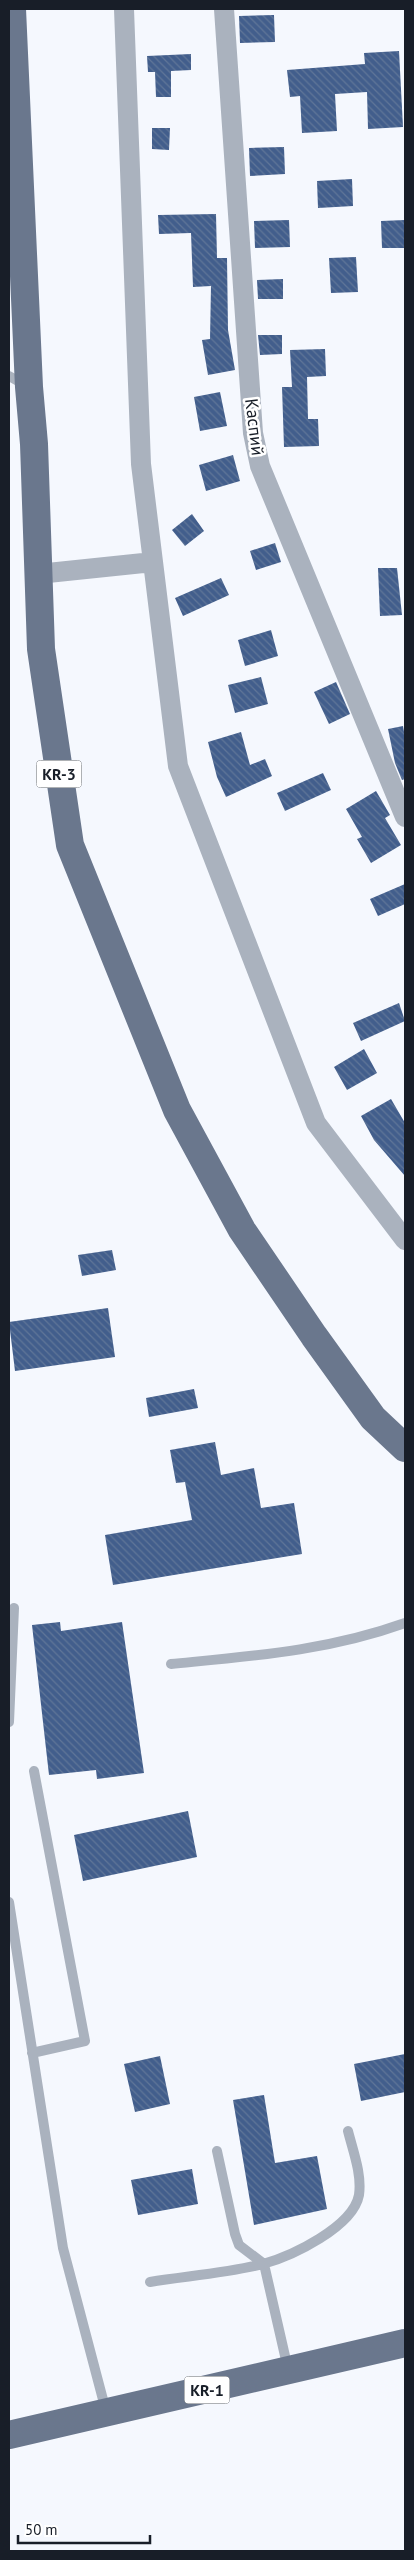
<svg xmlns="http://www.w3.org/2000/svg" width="414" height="2560" font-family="'PT Sans',sans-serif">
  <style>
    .building { fill: url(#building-back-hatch) }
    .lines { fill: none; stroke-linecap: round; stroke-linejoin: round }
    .lane { stroke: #aab2be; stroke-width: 10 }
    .street { stroke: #aab2be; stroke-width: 20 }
    .primary { stroke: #6a778d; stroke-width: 28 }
    .labels { text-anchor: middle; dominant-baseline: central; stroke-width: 5; stroke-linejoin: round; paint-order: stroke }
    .shield { fill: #fff; stroke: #5d6268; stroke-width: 1 }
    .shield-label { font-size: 16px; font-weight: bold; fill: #181e28 }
    .street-label { font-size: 18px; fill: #181e28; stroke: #fff }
  </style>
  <defs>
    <pattern id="building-back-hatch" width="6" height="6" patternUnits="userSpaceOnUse" patternTransform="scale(1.25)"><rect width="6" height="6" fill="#425e8c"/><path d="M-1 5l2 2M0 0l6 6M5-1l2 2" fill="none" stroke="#607698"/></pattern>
  </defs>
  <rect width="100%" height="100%" fill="#f5f8fe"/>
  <path class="building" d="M274 15 275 42 240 43 239 16Z
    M399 51 403 127 368 129 367 92 335 94 337 131 302 133 300 96 290 97 287 70 365 64 364 53Z
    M191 54V70L171 71V97H156L155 72H148L147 56Z
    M152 128H170L169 150 152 149Z
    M284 147 285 174 250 176 249 148Z
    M352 179 353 206 318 208 317 181Z
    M216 214 217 258H227L228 330 235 370 208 375 202 340 210 339 211 286 193 287 191 233 159 234 158 215Z
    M289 220 290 247 255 248 254 221Z
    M405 220V248H382L381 221Z
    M356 257 358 292 331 293 329 258Z
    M283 279V299H258L257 280Z
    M258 335H282V354L260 355Z
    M325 349 326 376 307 377 308 419H318L319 446 284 447 282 387H292L290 350Z
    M220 392 227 426 200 431 194 397Z
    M233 455 240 481 206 491 199 465Z
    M192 514 204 531 185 546 172 530Z
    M275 543 281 562 256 570 250 551Z
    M378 568H397L402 615 380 616Z
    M221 578 229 595 183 616 175 598Z
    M271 630 278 656 245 666 238 640Z
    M261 677 268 704 235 713 228 685Z
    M336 682 350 714 329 724 314 692Z
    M403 726 405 738V779L402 780 395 763 388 729Z
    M241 732 250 765 265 759 272 776 226 797 217 777 208 742Z
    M323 773 331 790 285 811 277 793Z
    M376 791 390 815 385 818 401 845 371 863 357 839 362 837 346 809Z
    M405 884V904L378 916 370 899Z
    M399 1003 405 1021 361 1041 353 1023Z
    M364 1049 377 1073 347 1090 334 1067Z
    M391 1099 405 1123V1176L374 1140 361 1116Z
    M112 1250 116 1270 82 1276 78 1255Z
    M108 1308 115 1357 15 1371 9 1322Z
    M194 1389 198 1408 149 1417 146 1398Z
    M215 1442 221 1475 254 1468 261 1508 294 1503 302 1554 113 1585 105 1535 192 1520 185 1482 176 1483 170 1450Z
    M60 1622 61 1631 122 1622 144 1773 97 1779 96 1770 49 1775 32 1625Z
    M188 1811 197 1857 83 1881 74 1835Z
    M405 2054V2092L361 2101 354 2064Z
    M160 2056 170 2104 135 2112 124 2064Z
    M264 2095 275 2163 317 2156 327 2209 254 2225 233 2100Z
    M192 2169 198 2204 138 2215 131 2180Z"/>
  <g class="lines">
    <path class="lane" d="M9 376 25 385
      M171 1664C253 1656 327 1651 405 1623
      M9 1722 14 1608
      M9 1902 63 2248 106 2411
      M32 2053 85 2041 34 1771
      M217 2151 235 2234 239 2245 264 2264 288 2369
      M150 2282C187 2276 227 2273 263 2264 292 2256 353 2227 359 2195 362 2174 353 2151 348 2131"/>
    <path class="street" d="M124 9 141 464 178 766 316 1123 405 1240
      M224 9 253 433 260 466 405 817
      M38 574 153 562"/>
    <path class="primary" d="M12 9 29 387 34 444 41 649 70 845 177 1110 242 1230 314 1336 373 1418 405 1448
      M9 2435 405 2343"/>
  </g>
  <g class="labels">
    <g class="shield">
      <rect x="36.5" y="760.5" width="45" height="27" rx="4"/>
      <rect x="184.5" y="2376.5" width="45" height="27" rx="4"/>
    </g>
    <g class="shield-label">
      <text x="59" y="774">KR-3</text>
      <text x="207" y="2390">KR-1</text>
    </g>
    <g class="street-label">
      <text transform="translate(255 427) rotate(83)">Каспий</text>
    </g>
  </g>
  <rect width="414" height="2560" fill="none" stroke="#181e28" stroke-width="20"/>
  <path d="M18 2535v8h132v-8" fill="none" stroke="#181e28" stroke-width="2.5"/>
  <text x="25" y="2535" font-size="15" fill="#181e28" stroke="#ffffff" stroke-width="4" paint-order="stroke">50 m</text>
</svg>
